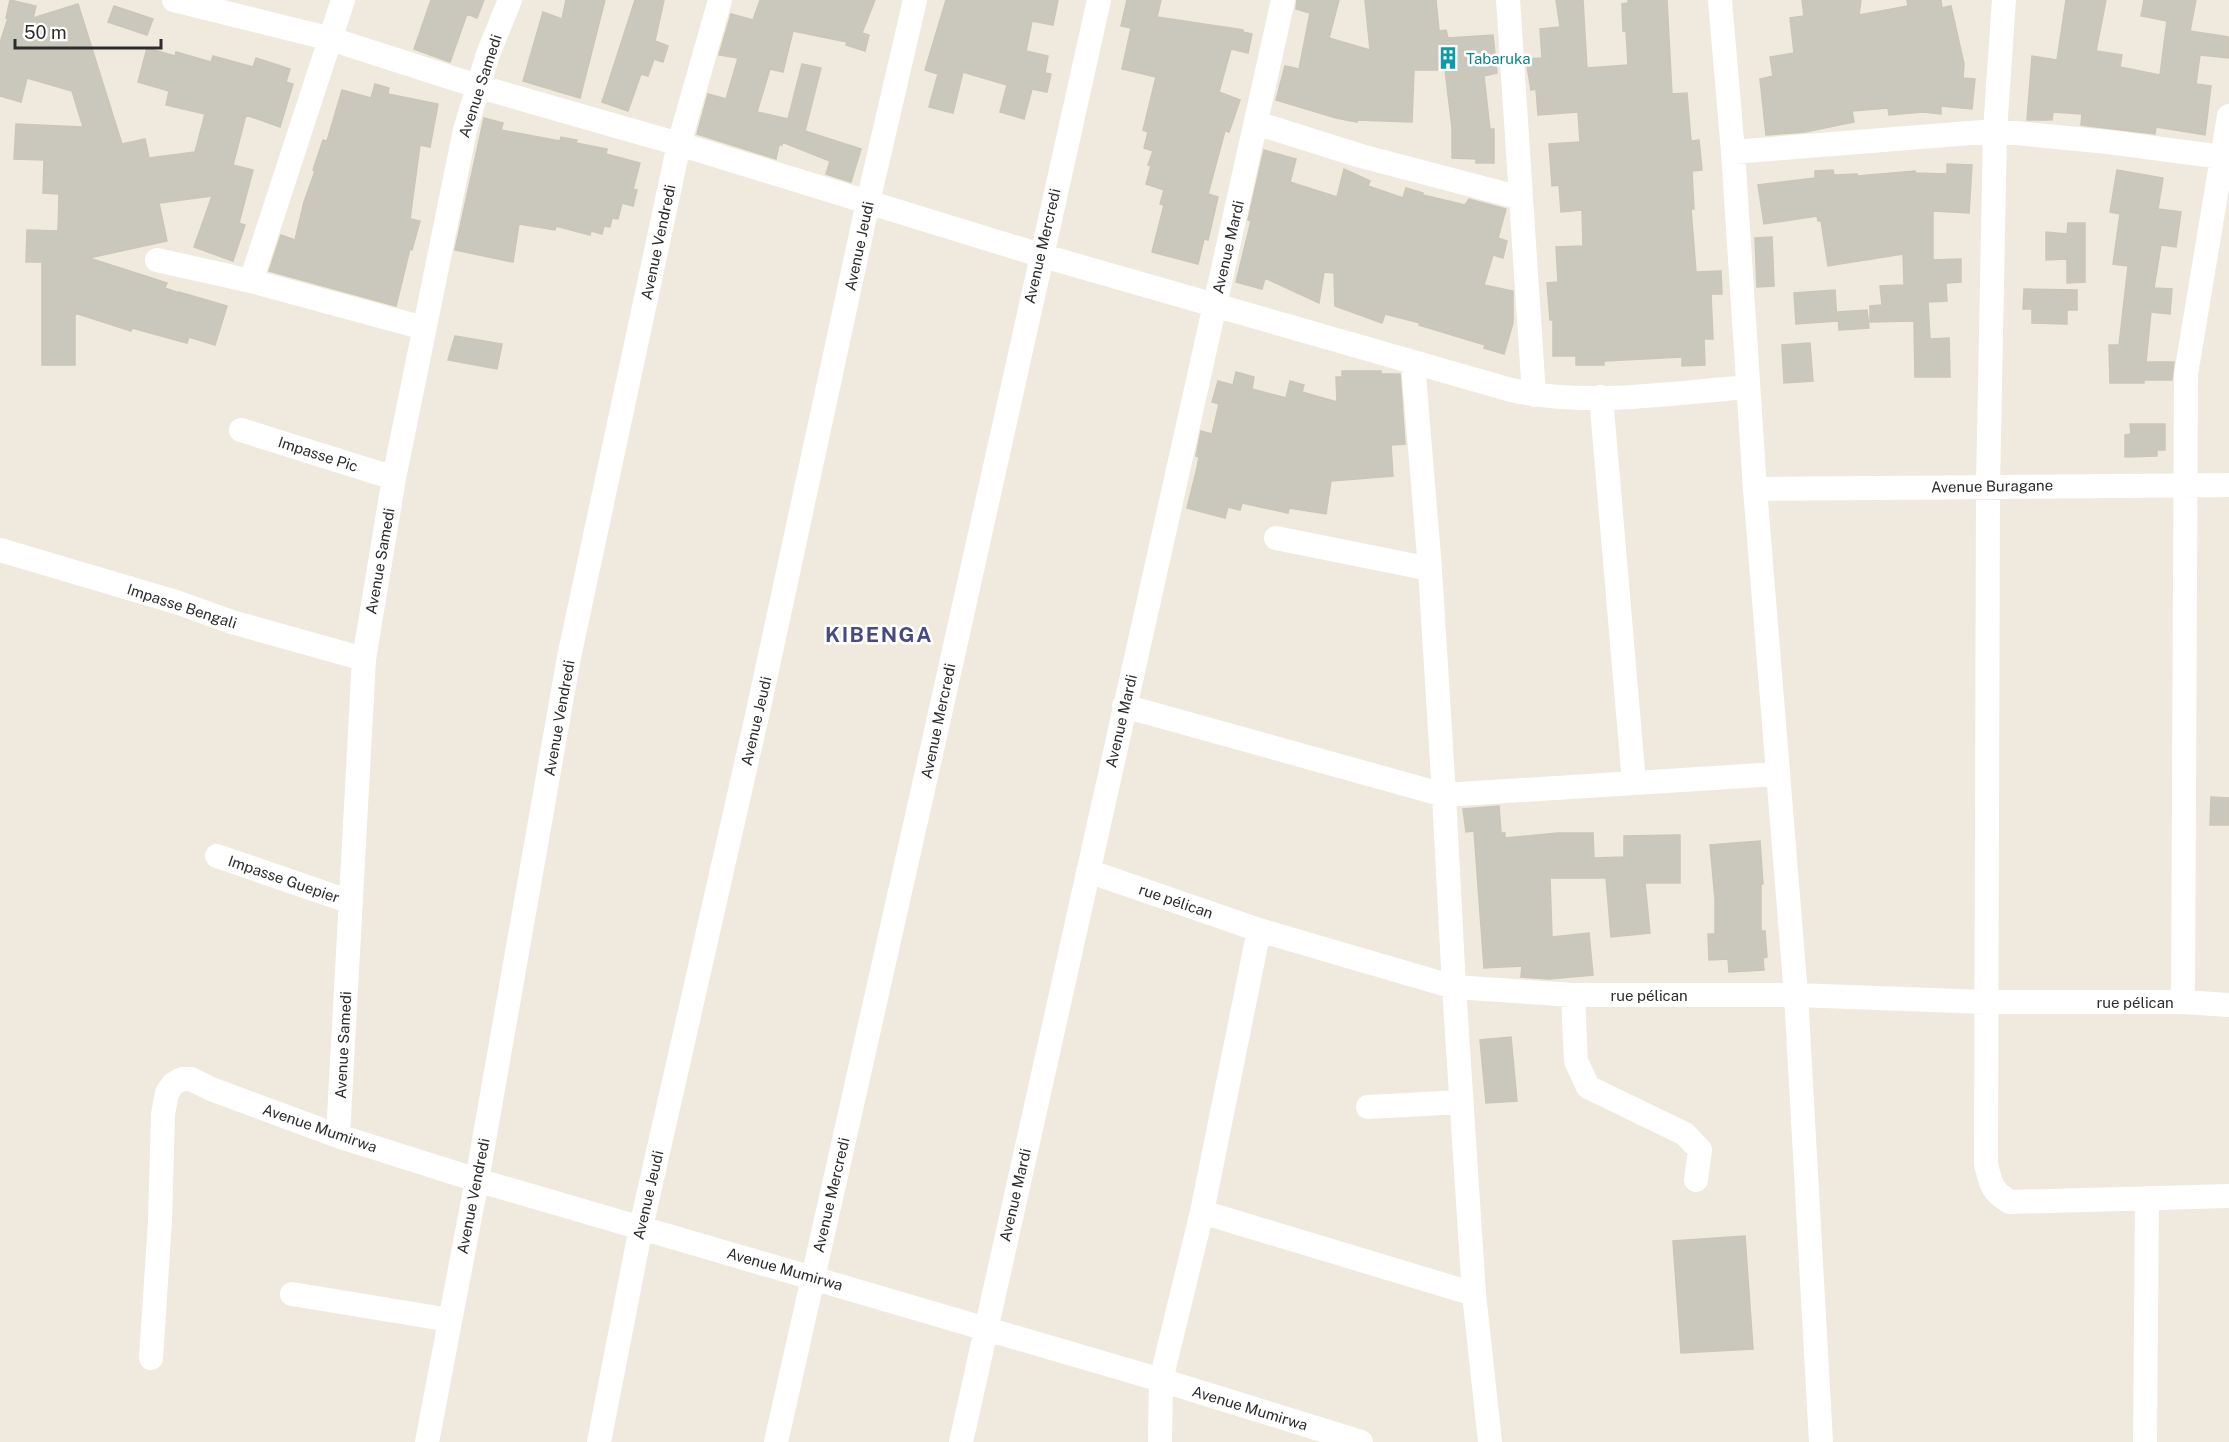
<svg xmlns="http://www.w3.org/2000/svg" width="2229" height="1442" font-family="'Public Sans',sans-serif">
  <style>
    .building { fill: #cac8bc; stroke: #cbc6b6; stroke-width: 1.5 }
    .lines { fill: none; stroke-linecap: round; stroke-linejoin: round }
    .minor { stroke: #fff; stroke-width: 24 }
    .labels { text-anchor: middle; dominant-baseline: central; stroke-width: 5; stroke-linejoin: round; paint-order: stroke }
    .culture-label { font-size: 15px; fill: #0d838f; stroke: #fff; text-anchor: start }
    .street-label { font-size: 15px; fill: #2c2c2c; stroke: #fff }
    .district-label { font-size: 21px; font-weight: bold; letter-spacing: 1.5px; fill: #474a83; stroke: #fff }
  </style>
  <rect width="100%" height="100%" fill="#efeadd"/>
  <path class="building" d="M10 0 36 6 33 18 78 4 122 144 145 139 149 158 195 152 205 114 166 105 169 91 138 82 147 48 175 56 176 52 211 62 213 56 253 67 256 58 290 69 286 82 293 84 280 127 246 115 233 165 253 170 239 223 245 225 233 261 194 247 212 196 159 203 167 241 89 258 167 283 165 288 179 293V292L227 306 215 345 189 337 187 343 132 328 131 331 75 313V365H42V262H26L27 230 58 231 59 194 43 193 44 160 14 159 16 124 83 127 72 91 27 78 21 102 0 96V43L8 18H6Z
    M431 0H484L477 18 467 14 450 62 414 49Z
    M566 0H605L580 98 523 81 543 12 562 19Z
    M635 0H664L655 41 668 46 663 62 654 59 648 76 641 74 628 111 602 102Z
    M760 0H875L862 33 869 35 865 51 846 45 847 42 793 31 783 72 770 69 757 112 788 119 802 64 821 68 805 131 861 149 851 182 826 174 830 161 782 142V145H779L776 159 697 134 708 94 726 99 738 58 719 55 731 14 753 20Z
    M946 0H1058L1053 25 1032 21 1026 51 1048 56 1045 73 1051 74 1047 92 1032 89 1024 119 1000 112 1007 85 963 72 953 113 929 107 938 74 925 70Z
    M1127 0H1161L1157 17 1243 30V32L1252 34 1248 53 1231 49 1219 92 1240 100 1229 132 1225 131 1208 194 1218 197 1208 240 1204 239 1198 264 1152 252 1164 205 1160 204 1164 190 1146 184 1151 166 1148 165 1153 151 1144 148 1148 132 1143 130 1156 77 1122 69 1131 28 1121 26Z
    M1297 0H1339L1329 38 1370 50 1365 0H1436L1439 31 1446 30 1448 38 1493 35 1497 73 1484 76 1490 129H1494V163H1476V159L1452 158V128L1445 70H1414L1412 122 1357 120V122L1336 118 1276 100 1285 66 1299 69 1310 13 1296 9Z
    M1556 0H1583L1587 68 1628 65 1626 30 1623 31 1622 4 1628 3V0H1667L1672 94 1687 93 1691 141 1699 140 1702 170 1692 171 1694 209H1691L1696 272 1721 271 1722 294H1711L1713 339H1704L1705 365 1682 366V357L1604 361V365H1576V356H1553V320H1550L1547 283 1558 282 1556 247 1583 246 1582 210 1561 212 1559 185 1552 186 1549 144 1580 142 1578 112 1538 115 1536 89 1531 90 1526 59 1542 58 1540 29 1560 27Z
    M1802 0H1861L1859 15 1908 6 1907 0H1941L1942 8 1951 6 1964 64 1963 78 1975 79 1972 109 1941 106V114L1923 112 1889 115 1888 108 1852 111 1854 122 1805 132 1766 135 1760 79 1773 76 1770 57 1794 53 1790 18 1804 16Z
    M2066 0H2106L2096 51 2122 55 2120 67 2160 75 2167 21 2141 16 2144 0H2196L2190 31 2229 37V58L2200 55 2196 84 2211 86 2205 135 2156 127 2155 134 2081 125 2082 114 2053 112 2052 120H2027L2032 56 2057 60Z
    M114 6 153 19 147 35 108 22Z
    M375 84 389 88 388 94 438 104 430 147 420 145 410 219 420 221 412 250 410 249 396 306 269 271 281 235 295 240 304 202 315 171 313 170 323 140 327 141 342 90 371 98Z
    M484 118 503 123 501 130 560 141 561 137 577 140 576 143 607 149 606 154 640 163 633 189 637 190 633 206 622 203 618 219 612 218 610 227 604 226 602 234 591 231 590 235 556 226 555 230 519 224 513 262 455 250Z
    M1264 150 1296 159 1290 182 1337 197 1344 169 1370 181 1368 186 1403 198 1406 188 1423 193V195L1465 205 1469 199 1506 209 1498 238 1507 241 1503 258 1493 255 1484 285 1513 291V323L1504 354 1484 348 1485 345 1419 325 1420 323 1385 314 1382 323 1335 306 1334 273 1324 272 1319 303 1265 278 1262 289 1236 282 1251 221 1248 220Z
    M1947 164 1972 165 1969 213 1933 211V260L1961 259V282L1946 283 1947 301 1928 302 1930 339 1949 338 1950 377H1915L1914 321 1870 322V306L1882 305 1880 286 1904 285 1903 254 1828 266 1821 221H1818L1817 216 1764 224 1758 185 1815 178V171L1833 170 1834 175 1857 174V176L1915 171V173L1947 174Z
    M2117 170 2163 178 2158 209 2181 212 2176 247 2161 245 2154 288 2172 289 2170 314 2151 312 2146 362H2174L2172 380H2144V383H2110L2109 345H2119L2128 266 2113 264 2120 214 2110 212Z
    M2068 223H2085V282L2067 283V259L2046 260V232L2067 234Z
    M1772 237 1774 286 1757 287 1755 238Z
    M2024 289 2077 290V310H2067V324L2032 323V309H2023Z
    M1835 290 1837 321 1796 324 1794 293Z
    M1867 310 1869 328 1839 330 1838 312Z
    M455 336 502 344 497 369 448 360Z
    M1810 343 1813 381 1784 383 1782 345Z
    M1342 371H1381V374H1400L1405 444 1391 445 1393 476 1331 481 1326 514 1289 508 1288 513 1242 503 1240 510 1228 507 1225 518 1187 508 1197 468 1199 457 1196 456 1201 431 1212 434 1219 404 1212 402 1218 381 1233 385 1236 372 1254 377 1252 389 1286 398 1290 381 1304 385 1302 392 1337 402 1336 377H1342Z
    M2130 424H2165V450H2157V456L2125 457V435L2131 434Z
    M2211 797 2229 798V825H2210Z
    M1499 806 1501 833H1505V838L1558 833H1593L1594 858 1624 857V836L1680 835V883H1645L1650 933 1611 937 1606 878H1550L1552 937 1589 933 1593 975 1549 979 1521 977 1522 966 1484 968 1474 831 1466 832 1463 809Z
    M1760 841 1763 884H1761V931H1765L1767 957 1763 958 1764 970 1729 972 1728 959 1709 960 1708 934H1715V899L1710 845Z
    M1511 1037 1517 1101 1486 1103 1480 1040Z
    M1745 1236 1753 1349 1681 1353 1673 1241Z"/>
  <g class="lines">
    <path class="minor" d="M174 0 331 39 477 86 679 144 1040 255 1511 390C1587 407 1671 393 1748 387
      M1508 0 1534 395
      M1720 0 1733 152 1755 489 1796 995 1821 1442
      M2004 0 1995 131 1988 486 1986 1164C1991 1184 1991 1191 2010 1202L2229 1196
      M1256 123 1361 156 1521 198
      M1733 152 1995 131 2108 142 2222 157
      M157 260 251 281 424 328
      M251 281 343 0
      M1413 363 1430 569 1444 795 1454 987 1474 1294 1490 1442
      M1601 397 1634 783
      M241 430 394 478
      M1755 489 2229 485
      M1276 538 1430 569
      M0 550 176 602 232 622 364 659
      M1124 706 1444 795 1777 774
      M217 856 351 902
      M1088 871 1259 930 1454 987 1573 995H1796L1986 1002H2183L2229 1005
      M1573 995 1576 1061 1588 1087 1685 1134 1700 1150 1696 1180
      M2183 1002 2186 374 2229 116
      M1368 1107 1461 1102
      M338 1136 364 659 394 478 465 130 488 54 510 0
      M1202 1212 1474 1294
      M292 1294 450 1320
      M151 1358 160 1221 163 1114 167 1093 173 1084 182 1079H191L211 1089 338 1136 477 1180 1161 1380 1361 1442
      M427 1442 477 1180 569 657 679 144 720 0
      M599 1442 641 1227 757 716 868 202 915 0
      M776 1442C826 1212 880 983 931 754 988 503 1041 251 1099 0
      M961 1442 1283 0
      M1160 1442 1161 1380 1202 1212 1259 930
      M2145 1442 2147 1198"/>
  </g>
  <defs>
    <g id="building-bare" transform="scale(1.8)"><path d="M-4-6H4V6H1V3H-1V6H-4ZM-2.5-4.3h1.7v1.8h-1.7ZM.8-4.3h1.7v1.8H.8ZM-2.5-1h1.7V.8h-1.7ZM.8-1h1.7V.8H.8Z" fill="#0f9aa8" stroke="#fff" stroke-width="2.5" paint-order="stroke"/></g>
  </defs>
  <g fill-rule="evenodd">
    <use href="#building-bare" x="1448" y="58"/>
  </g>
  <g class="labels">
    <g class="culture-label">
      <text x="1466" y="58">Tabaruka</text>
    </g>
    <g class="street-label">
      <text transform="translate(480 86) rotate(-72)">Avenue Samedi</text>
      <text transform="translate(658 242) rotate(-78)">Avenue Vendredi</text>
      <text transform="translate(859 246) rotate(-78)">Avenue Jeudi</text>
      <text transform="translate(1042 246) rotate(-77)">Avenue Mercredi</text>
      <text transform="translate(1228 247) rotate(-77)">Avenue Mardi</text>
      <text transform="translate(318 454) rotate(18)">Impasse Pic</text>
      <text transform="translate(1992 486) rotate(-1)">Avenue Buragane</text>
      <text transform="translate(380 561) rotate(-80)">Avenue Samedi</text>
      <text transform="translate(182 606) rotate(18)">Impasse Bengali</text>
      <text transform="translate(559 718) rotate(-80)">Avenue Vendredi</text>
      <text transform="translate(756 721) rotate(-77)">Avenue Jeudi</text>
      <text transform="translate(938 721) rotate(-78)">Avenue Mercredi</text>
      <text transform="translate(1121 721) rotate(-77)">Avenue Mardi</text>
      <text transform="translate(284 879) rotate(19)">Impasse Guepier</text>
      <text transform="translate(1176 901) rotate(19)">rue pélican</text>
      <text x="1649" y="995">rue pélican</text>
      <text x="2135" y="1002">rue pélican</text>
      <text transform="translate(343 1045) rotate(-87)">Avenue Samedi</text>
      <text transform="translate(320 1128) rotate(19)">Avenue Mumirwa</text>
      <text transform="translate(648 1195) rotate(-77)">Avenue Jeudi</text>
      <text transform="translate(831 1195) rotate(-77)">Avenue Mercredi</text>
      <text transform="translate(1015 1195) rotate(-77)">Avenue Mardi</text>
      <text transform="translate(473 1196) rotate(-79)">Avenue Vendredi</text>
      <text transform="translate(785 1269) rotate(16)">Avenue Mumirwa</text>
      <text transform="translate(1250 1408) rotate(17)">Avenue Mumirwa</text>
    </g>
    <g class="district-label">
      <text x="879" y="634">KIBENGA</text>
    </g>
  </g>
  <path d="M15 39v9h146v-9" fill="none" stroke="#2c2c2c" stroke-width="3"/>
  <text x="24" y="39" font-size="18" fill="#2c2c2c" stroke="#ffffff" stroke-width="4.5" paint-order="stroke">50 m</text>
</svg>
